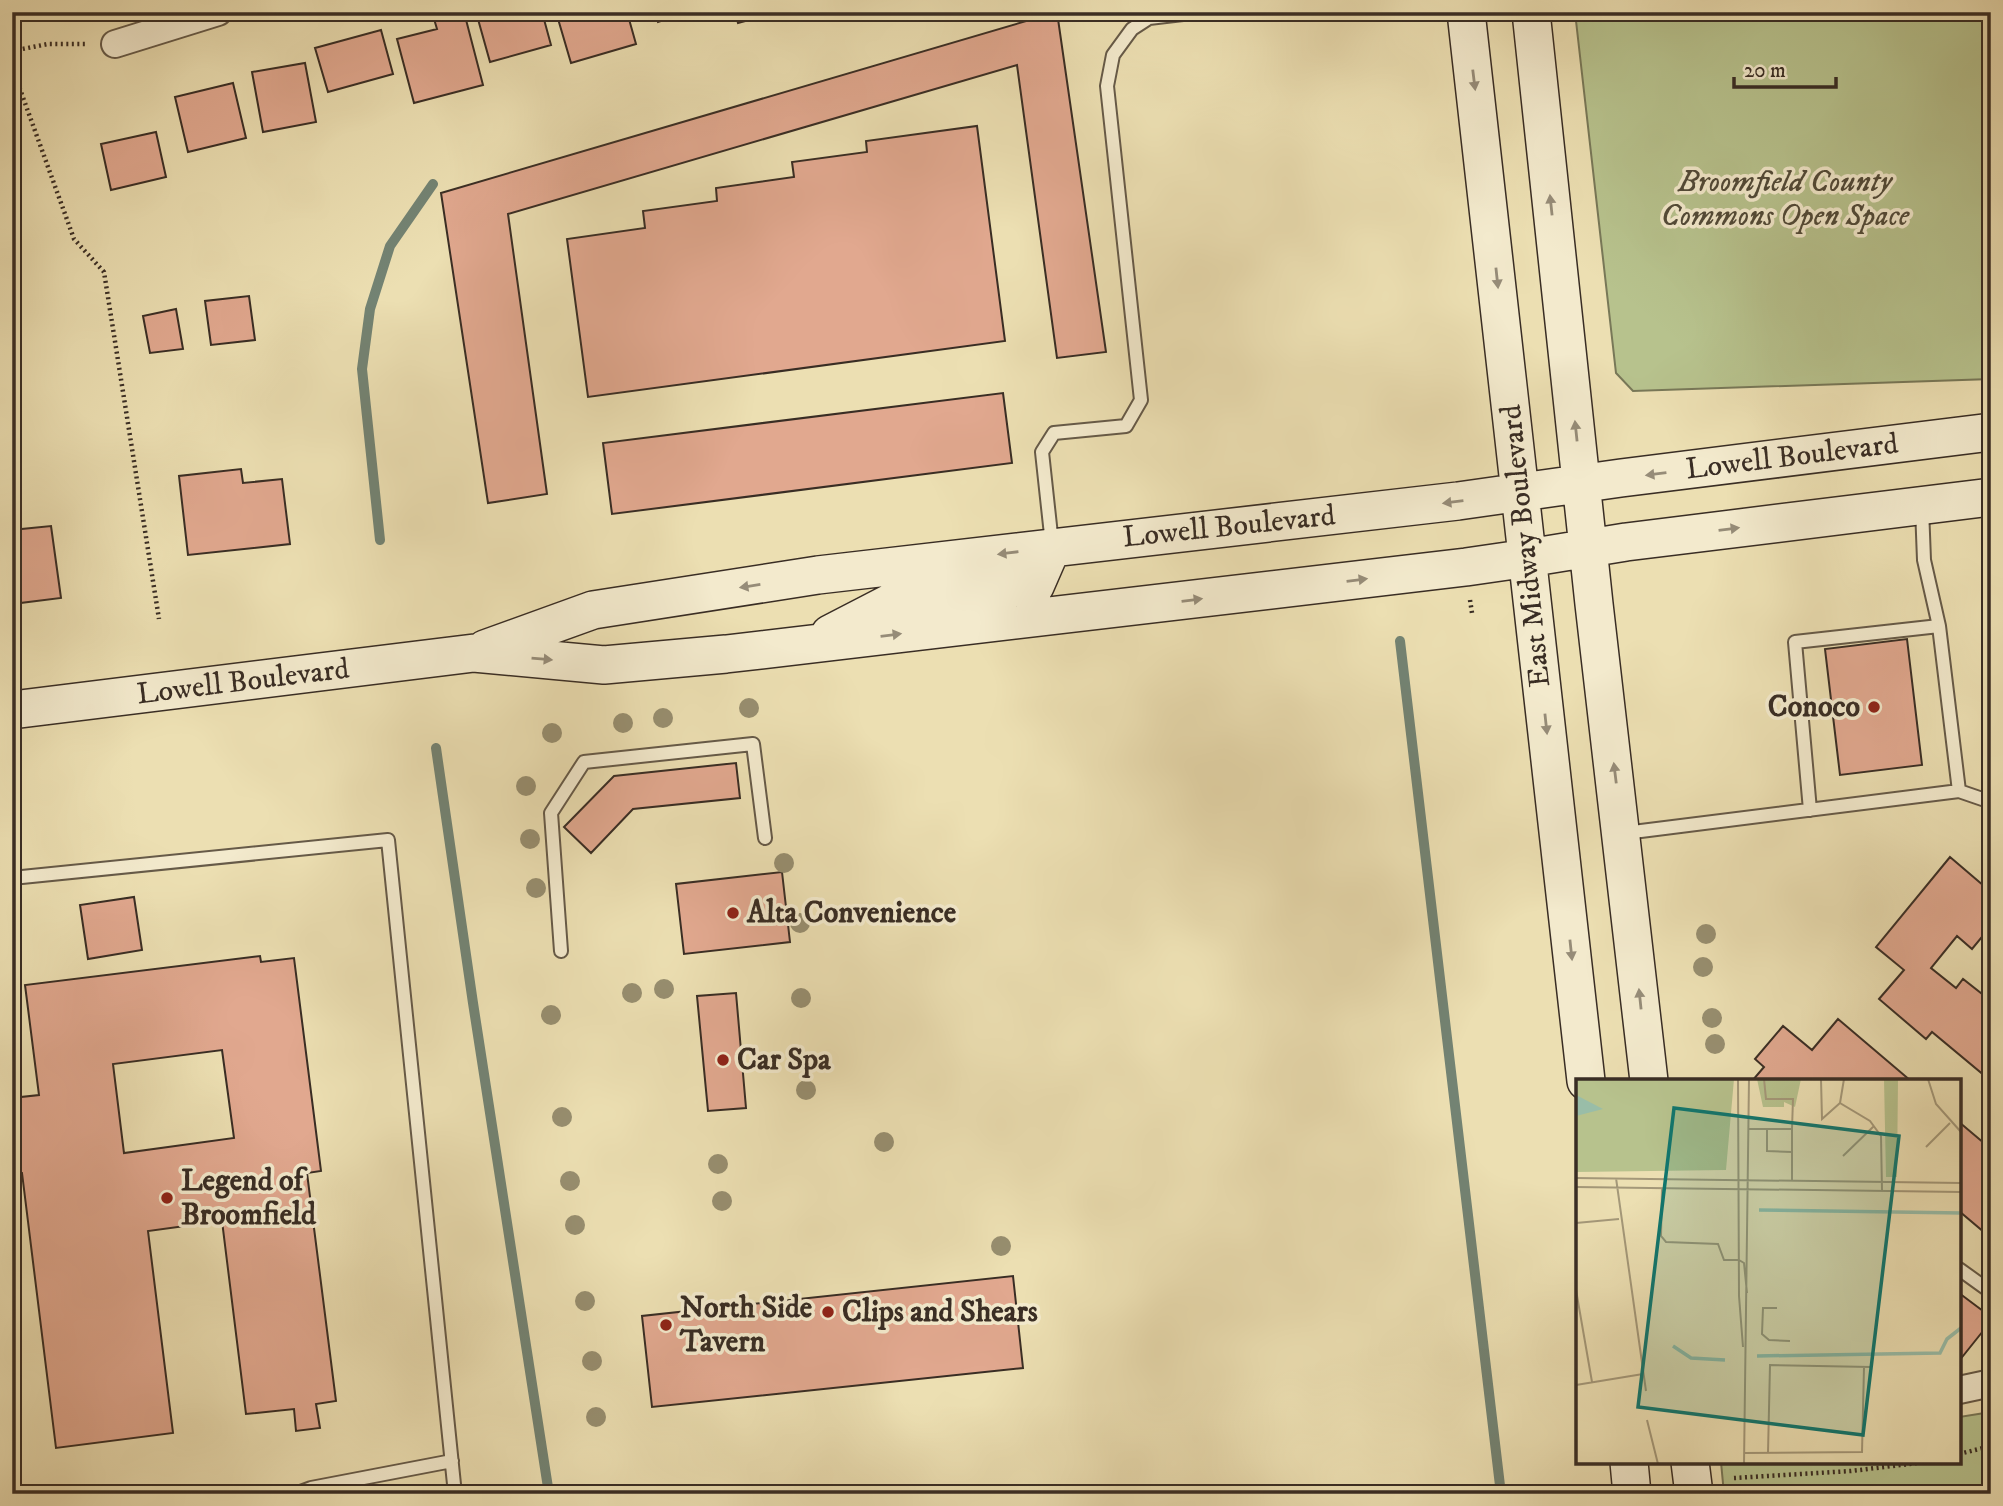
<svg xmlns="http://www.w3.org/2000/svg" width="2003" height="1506" font-family="'IM FELL DW Pica',serif">
  <style>
    .green { fill: #b7c28d; stroke: #787858; stroke-width: 2 }
    .lines { fill: none; stroke-linecap: round; stroke-linejoin: round }
    .stream { stroke: #738373; stroke-width: 10 }
    .building { fill: #e1a88f; stroke: #392d24; stroke-width: 2; fill-rule: evenodd }
    .lane-casing { stroke: #665a48; stroke-width: 16 }
    .street-casing { stroke: #665a48; stroke-width: 30 }
    .secondary-casing { stroke: #392d24; stroke-width: 40 }
    .path { stroke: #392d24; stroke-width: 4.5; stroke-dasharray: 2 3.5; stroke-linecap: butt }
    .lane { stroke: #f3eacd; stroke-width: 12 }
    .street { stroke: #f3eacd; stroke-width: 26 }
    .secondary { stroke: #f3eacd; stroke-width: 37 }
    .tree { fill: #978e6f }
    .oneway { fill: #968c78 }
    .poi-dot { fill: #8f2418; stroke: #f3eacd; stroke-width: 2.5 }
    .labels { text-anchor: middle; dominant-baseline: central; stroke-width: 7; stroke-linejoin: round; paint-order: stroke }
    .park-label { font-size: 30px; font-style: italic; fill: #524b39; stroke: #f3eacd }
    .street-label { font-size: 30px; fill: #392d24; stroke: #f3eacd }
    .poi-label { font-size: 30px; font-weight: bold; fill: #392d24; stroke: #f3eacd; text-anchor: start }
    .inset-river { fill: none; stroke: #99bda8; stroke-width: 3.5 }
    .inset-road { fill: none; stroke: #a49879; stroke-width: 2 }
    .view { fill: #0f766e; fill-opacity: 0.15; stroke: #0f766e; stroke-width: 3.5 }
    .inset-edge { fill: none; stroke: #392d24; stroke-width: 3.5 }
  </style>
  <rect width="100%" height="100%" fill="#ecdfb2"/>
  <filter id="stains"><feTurbulence type="fractalNoise" baseFrequency=".00286" numOctaves="4"/><feColorMatrix values="0 0 0 0 .2 0 0 0 0 .09 0 0 0 0 .02 0 0 0 .5 -.17"/></filter>
  <radialGradient id="worn" r=".72"><stop offset=".6" stop-color="#630" stop-opacity="0"/><stop offset="1" stop-color="#630" stop-opacity=".3"/></radialGradient>
  <path class="green" d="M1575 12H1991V379L1633 391 1616 373Z
    M1991 1412V1494H1724L1721 1462H1959V1417Z"/>
  <g class="lines">
    <path class="stream" d="M380 540 362 369 370 309 390 246 433 184
      M1400 641 1501 1494
      M436 748 473 1003 549 1494"/>
  </g>
  <path class="building" d="M432 12H464L483 85 414 103 397 39 437 29Z
    M476 12H542L551 45 490 62Z
    M556 12H627L636 44 571 63Z
    M655 12H688L658 22Z
    M735 12H779L738 23Z
    M1057 12 1106 352 1057 358 1017 65 508 214 547 494 488 503 441 193Z
    M381 30 393 74 328 92 315 48Z
    M305 63 316 122 263 132 252 72Z
    M233 83 246 138 188 152 175 97Z
    M977 126 1005 341 588 397 567 239 645 228 643 211 717 201 716 188 794 177 792 162 867 152 866 141Z
    M156 132 166 177 111 190 101 144Z
    M249 296 255 340 211 345 205 301Z
    M176 309 183 349 150 353 143 316Z
    M1003 393 1012 463 612 514 603 443Z
    M241 469 243 483 282 479 290 544 188 555 179 476Z
    M51 526 61 598 12 604V530Z
    M1907 639 1922 765 1840 775 1825 649Z
    M736 763 740 798 633 809 591 853 564 827 614 776Z
    M1950 857 1991 892V926L1972 949 1957 936 1931 968 1956 988 1963 979 1991 1001V1081L1932 1032 1926 1039 1879 999 1904 970 1876 947Z
    M782 872 790 942 684 954 676 884Z
    M134 897 142 950 88 959 80 905Z
    M260 956 261 962 294 958 321 1171 307 1173 336 1401 316 1404 320 1428 296 1431 294 1409 246 1414 222 1221 148 1231 173 1433 56 1448 22 1173 12 1174V1098L39 1095 25 985ZM222 1050 234 1138 124 1153 113 1064Z
    M736 993 746 1108 708 1111 697 996Z
    M1838 1019 1911 1081H1752L1764 1067 1755 1059 1783 1026 1812 1050Z
    M1959 1122 1991 1149V1238L1959 1211Z
    M1013 1276 1023 1368 652 1407 642 1316Z
    M1959 1293 1991 1317V1321L1959 1361Z"/>
  <g class="lines">
    <g class="lane-casing">
      <path id="lane" d="M1052 544 1042 452 1054 433 1126 426 1141 400 1107 86 1113 55 1132 29 1149 18 1200 12
        M1959 791 1991 802
        M1810 810 1795 642 1939 626
        M1625 833 1959 791 1939 626 1924 560 1922 508
        M12 878 388 840 455 1494
        M561 951 551 813 584 762 753 744 765 838
        M1959 1269 1991 1292
        M295 1494 311 1488 452 1461"/>
    </g>
    <g class="street-casing">
      <path id="street" d="M115 44 218 12
        M1959 1390 1987 1384 1991 1381"/>
    </g>
    <g class="secondary-casing">
      <path id="secondary" d="M1466 12 1586 1081
        M1531 12 1594 604 1649 1081
        M830 634 890 603 1035 586 1052 547
        M485 649 593 610 818 575 1458 501 1621 478 1991 432
        M12 710 474 653 604 665 726 654 1466 567 1528 558 1626 542 1991 497
        M1629 1462 1632 1494
        M1690 1462 1694 1494"/>
    </g>
    <path class="path" d="M12 51 48 44H88
      M12 67 74 239 104 272 159 619
      M1470 600 1472 613
      M1959 1454 1991 1446
      M1734 1478 1851 1471 1926 1462"/>
    <use href="#lane" class="lane"/>
    <use href="#street" class="street"/>
    <use href="#secondary" class="secondary"/>
  </g>
  <g class="tree">
    <circle cx="749" cy="708" r="10"/>
    <circle cx="663" cy="718" r="10"/>
    <circle cx="623" cy="723" r="10"/>
    <circle cx="552" cy="733" r="10"/>
    <circle cx="526" cy="786" r="10"/>
    <circle cx="530" cy="839" r="10"/>
    <circle cx="784" cy="863" r="10"/>
    <circle cx="536" cy="888" r="10"/>
    <circle cx="800" cy="923" r="10"/>
    <circle cx="1706" cy="934" r="10"/>
    <circle cx="1703" cy="967" r="10"/>
    <circle cx="664" cy="989" r="10"/>
    <circle cx="632" cy="993" r="10"/>
    <circle cx="801" cy="998" r="10"/>
    <circle cx="551" cy="1015" r="10"/>
    <circle cx="1712" cy="1018" r="10"/>
    <circle cx="1715" cy="1044" r="10"/>
    <circle cx="806" cy="1090" r="10"/>
    <circle cx="562" cy="1117" r="10"/>
    <circle cx="884" cy="1142" r="10"/>
    <circle cx="718" cy="1164" r="10"/>
    <circle cx="570" cy="1181" r="10"/>
    <circle cx="722" cy="1201" r="10"/>
    <circle cx="575" cy="1225" r="10"/>
    <circle cx="1001" cy="1246" r="10"/>
    <circle cx="585" cy="1301" r="10"/>
    <circle cx="592" cy="1361" r="10"/>
    <circle cx="596" cy="1417" r="10"/>
  </g>
  <defs><path id="oneway-solid" d="M-6-.8H1V-3.2L6.5 0L1 3.2V.8H-6Z" transform="scale(1.75)"/></defs>
  <g class="oneway">
    <use href="#oneway-solid" transform="translate(1474 80) rotate(83)"/>
    <use href="#oneway-solid" transform="translate(1551 205) rotate(-96)"/>
    <use href="#oneway-solid" transform="translate(1497 278) rotate(84)"/>
    <use href="#oneway-solid" transform="translate(1576 431) rotate(-96)"/>
    <use href="#oneway-solid" transform="translate(1656 474) rotate(173)"/>
    <use href="#oneway-solid" transform="translate(1453 502) rotate(173)"/>
    <use href="#oneway-solid" transform="translate(1729 529) rotate(-7)"/>
    <use href="#oneway-solid" transform="translate(1008 553) rotate(173)"/>
    <use href="#oneway-solid" transform="translate(1357 580) rotate(-7)"/>
    <use href="#oneway-solid" transform="translate(750 586) rotate(171)"/>
    <use href="#oneway-solid" transform="translate(1192 600) rotate(-7)"/>
    <use href="#oneway-solid" transform="translate(891 635) rotate(-7)"/>
    <use href="#oneway-solid" transform="translate(542 659) rotate(5)"/>
    <use href="#oneway-solid" transform="translate(1546 724) rotate(84)"/>
    <use href="#oneway-solid" transform="translate(1615 773) rotate(-97)"/>
    <use href="#oneway-solid" transform="translate(1571 950) rotate(84)"/>
    <use href="#oneway-solid" transform="translate(1640 999) rotate(-96)"/>
  </g>
  <g class="poi-dot">
    <circle cx="1874" cy="707" r="7"/>
    <circle cx="733" cy="913" r="7"/>
    <circle cx="723" cy="1060" r="7"/>
    <circle cx="167" cy="1198" r="7"/>
    <circle cx="828" cy="1312" r="7"/>
    <circle cx="666" cy="1325" r="7"/>
  </g>
  <g class="labels">
    <g class="park-label">
      <text x="1785" y="182">Broomfield County<tspan x="1785" dy="34">Commons Open Space</tspan></text>
    </g>
    <g class="street-label">
      <text transform="translate(1792 457) rotate(-7)">Lowell Boulevard</text>
      <text transform="translate(1229 527) rotate(-6)">Lowell Boulevard</text>
      <text transform="translate(1526 546) rotate(-96)">East Midway Boulevard</text>
      <text transform="translate(243 682) rotate(-7)">Lowell Boulevard</text>
    </g>
    <g class="poi-label">
      <text x="1860" y="707" text-anchor="end">Conoco</text>
      <text x="747" y="913">Alta Convenience</text>
      <text x="737" y="1060">Car Spa</text>
      <text x="181" y="1181">Legend of<tspan x="181" dy="34">Broomfield</tspan></text>
      <text x="680" y="1308">North Side<tspan x="680" dy="34">Tavern</tspan></text>
      <text x="842" y="1312">Clips and Shears</text>
    </g>
  </g>
  <g transform="translate(1576 1079)">
    <rect width="385" height="385" fill="#ecdfb2"/>
    <path d="M0 0H158L150 91 0 93ZM181 0H225L219 28 208 23V28H187ZM322 0 321 98H310L308 0Z" fill="#b7c28d"/>
    <path d="M0 16 27 30 0 37Z" fill="#99bda8"/>
    <path class="inset-river" d="M183 131 385 134M97 267 115 279 149 281M181 277 364 274 371 260 385 249"/>
    <path class="inset-road" d="M162 0 163 217 167 268M188 0 190 20H217L216 50M245 0 246 40 264 24M268 0 264 24 294 42 305 57 306 112M352 0 360 25 385 53M172 50H216V101M191 50V72L216 73M350 68 374 44M267 77 298 47M0 99 385 104M40 99 70 312M0 108 385 113M86 109 85 157 90 163 142 165 148 181H163M0 144 43 140M163 181 168 184 171 214M0 211 16 303M201 229H187L186 255 193 261 214 262M0 306 67 295M71 341 82 385M168 374 286 373 288 288M192 374 194 286 295 288M168 385 173 0"/>
    <path class="view" d="M98 29 323 57 287 356 62 328Z"/>
    <rect width="385" height="385" class="inset-edge"/>
  </g>
  <rect width="2003" height="1506" fill="none" stroke="#ecdfb2" stroke-width="42"/>
  <rect x="14" y="14" width="1975" height="1478" fill="none" stroke="#392d24" stroke-width="3.5"/>
  <rect x="21" y="21" width="1961" height="1464" fill="none" stroke="#392d24" stroke-width="2"/>
  <path d="M1734 77v10h102v-10" fill="none" stroke="#392d24" stroke-width="3.5"/>
  <text x="1744" y="77" font-size="21" fill="#392d24" stroke="#f3eacd" stroke-width="5" paint-order="stroke">20 m</text>
  <rect width="100%" height="100%" filter="url(#stains)"/>
  <rect width="100%" height="100%" fill="url(#worn)"/>
</svg>
